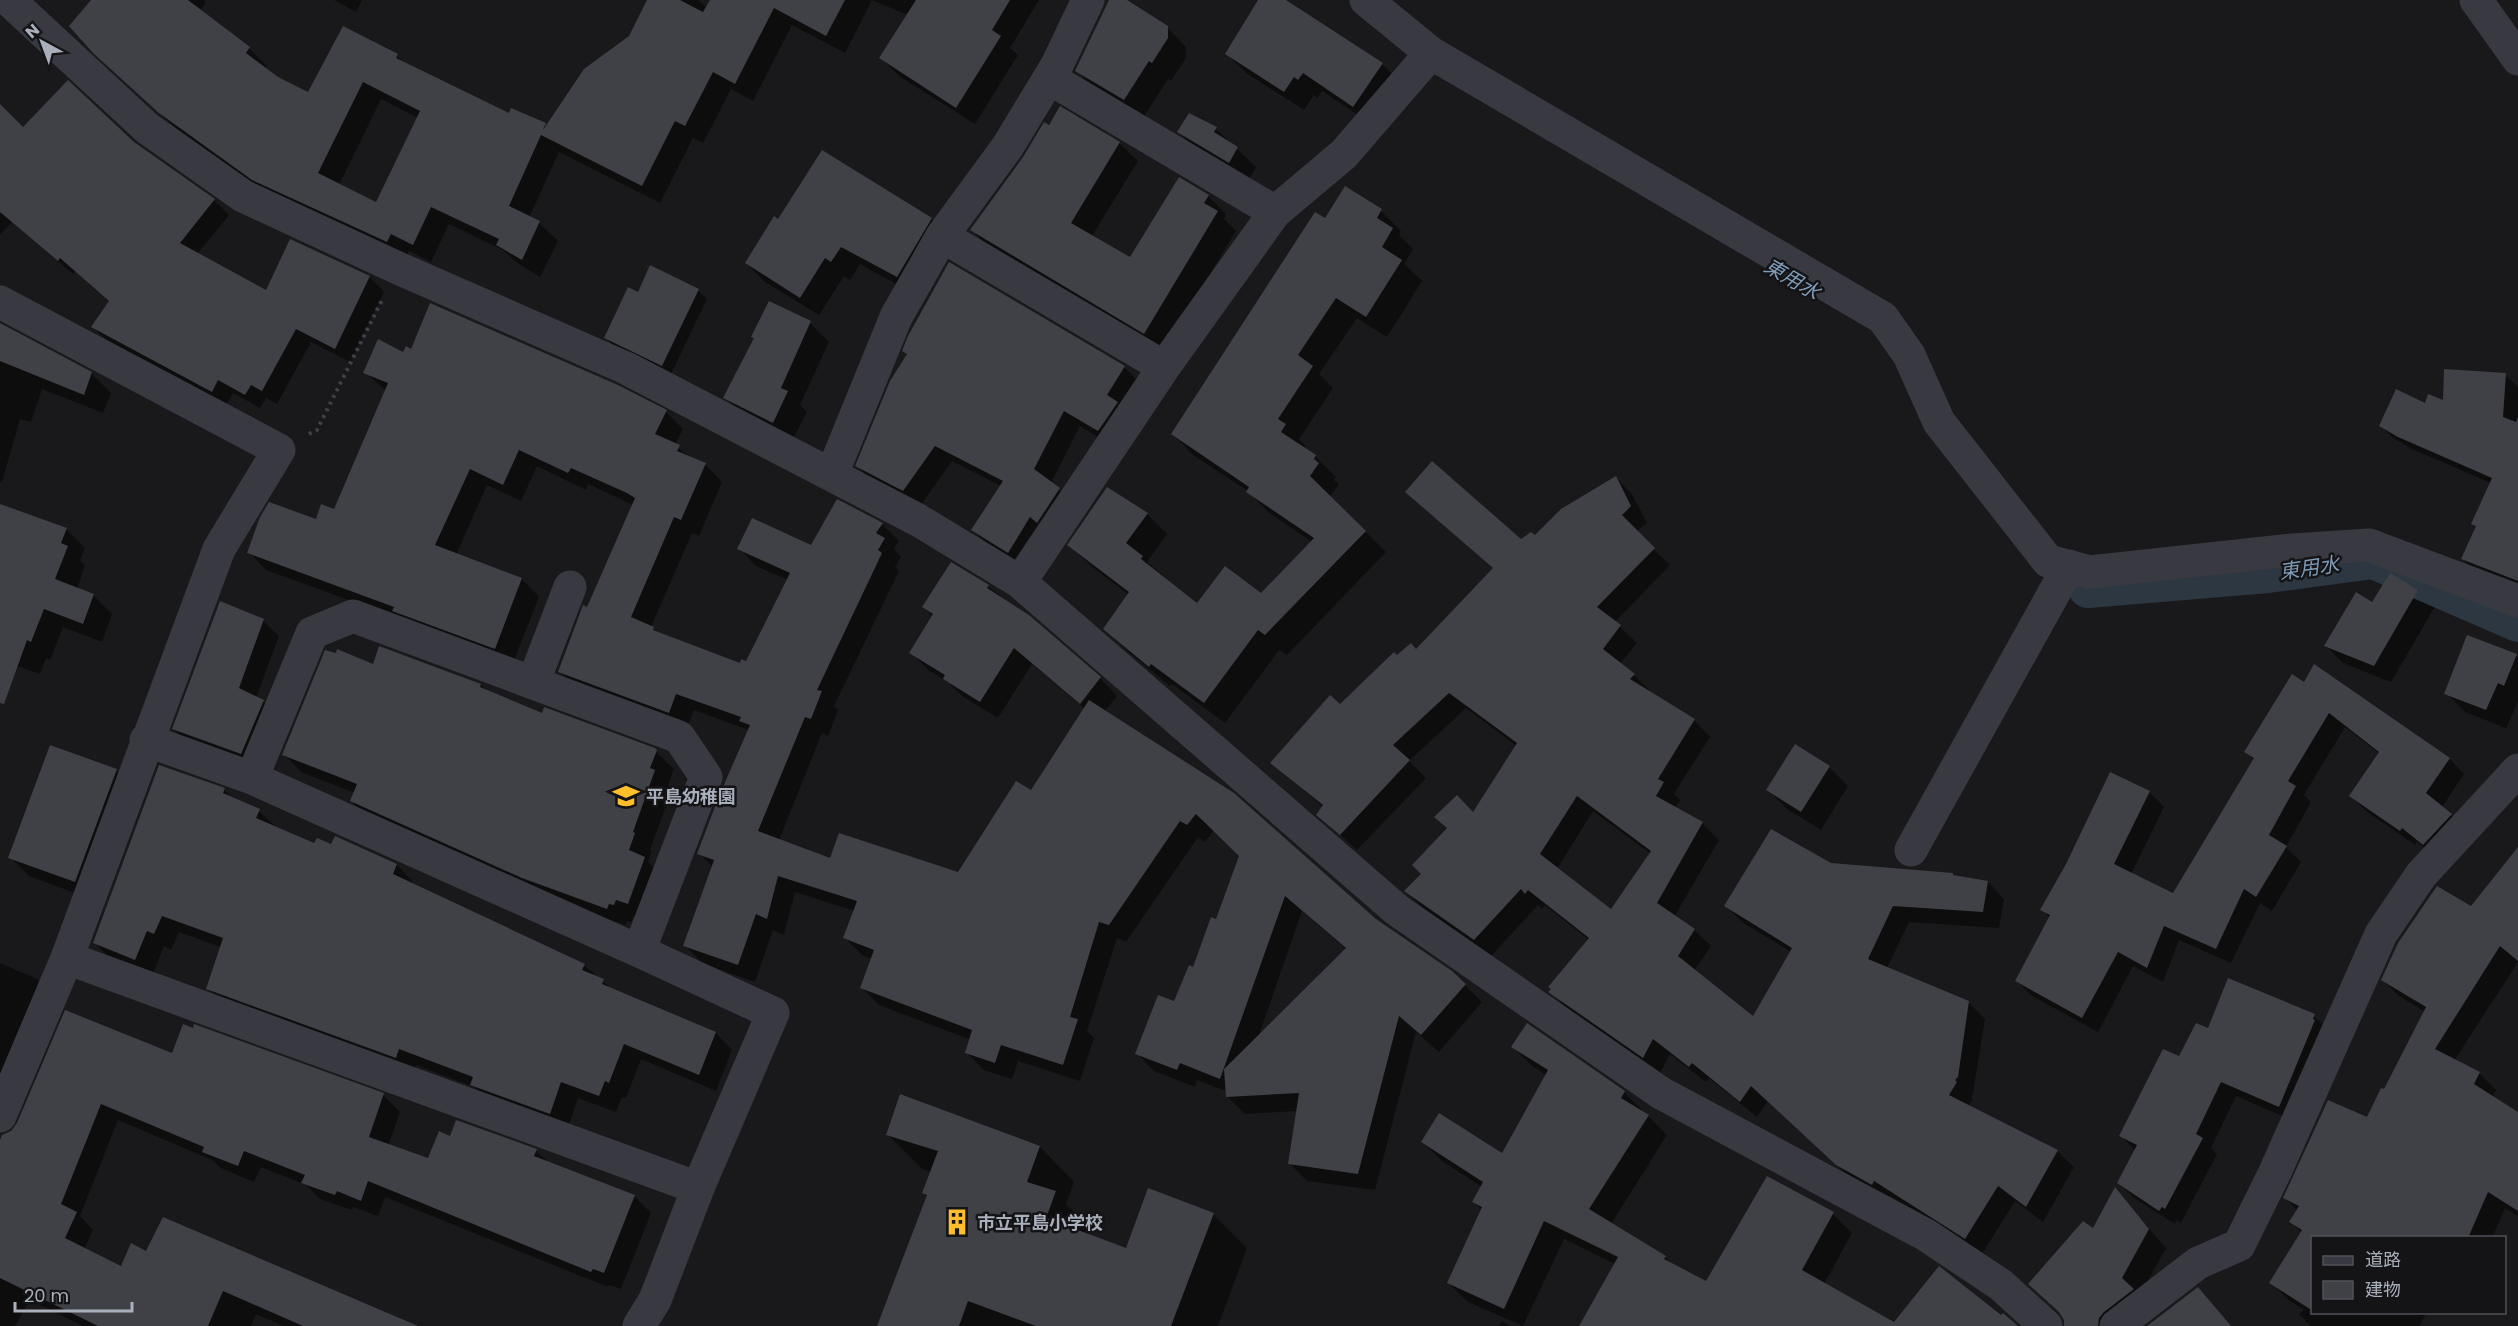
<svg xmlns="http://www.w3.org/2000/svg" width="2518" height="1326" font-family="Poppins,'Noto Sans JP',sans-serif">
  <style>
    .shadow { fill: #0007; fill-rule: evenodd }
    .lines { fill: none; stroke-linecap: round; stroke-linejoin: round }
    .canal { stroke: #2d3741; stroke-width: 40 }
    .building { fill: #404146; fill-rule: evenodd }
    .path { stroke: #3f4148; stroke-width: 4; stroke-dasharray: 3 4.5; stroke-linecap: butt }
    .minor { stroke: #393a41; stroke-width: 33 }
    .labels { text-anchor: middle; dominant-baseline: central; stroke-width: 5; stroke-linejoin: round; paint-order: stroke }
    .poi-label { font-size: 18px; font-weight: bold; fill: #aaafbc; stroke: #141416; text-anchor: start }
    .water-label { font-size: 20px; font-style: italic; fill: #7f9cb9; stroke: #141416 }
  </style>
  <rect width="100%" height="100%" fill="#19191b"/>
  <path class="shadow" d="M93 0H205V4L199 11 249 48 267 66 265 69 277 78 309 94 397 56 405 63 510 115 512 110 547 127 630 37 649 0H698L707 8 711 0H1039L1010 48 1018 55 975 124 899 76 881 58 908 15 872 0 845 53 792 25 753 101 731 89 703 143 693 138 660 203 559 152 529 218 539 223 558 241 540 277 516 262 503 250 449 224 431 262 409 251 405 259 272 197 179 131 113 70ZM381 99 418 118 377 204 339 185Z
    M334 0H362L356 12Z
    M1111 0H1125L1167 27 1186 47V58L1171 81 1168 79 1143 118 1096 90 1077 71Z
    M1260 0H1283L1382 64 1401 83 1373 125 1322 91 1317 98 1314 95 1304 110 1246 73 1227 54Z
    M1060 108 1119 143 1138 161 1092 236 1131 259 1208 196 1226 214 1224 219 1236 231 1163 351 990 248 972 230Z
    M1189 115 1216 129 1256 167 1248 181 1198 151 1179 132Z
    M0 123 23 129 133 143 214 200 229 215 197 254 267 292 291 241 370 277 384 292 350 362 311 342 277 404 266 398 260 408 233 393 226 405 107 341 93 327 110 302 75 271 73 274 12 222 0 235Z
    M1381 211 1401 231 1399 235 1413 249 1404 264 1422 281 1387 337 1357 318 1319 374 1333 388 1299 439 1305 446 1304 449 1316 457 1336 477 1334 480 1339 484 1330 497 1386 552 1287 655 1279 650 1225 723 1172 684 1170 686 1126 650 1105 629 1129 595 1090 565 1069 545 1147 514 1167 534 1147 562 1197 605 1261 595 1312 542 1268 512 1248 491 1193 455 1173 434 1326 220Z
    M931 219 950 238 916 295 860 264 850 280 844 276 819 315 765 282 746 263 779 221Z
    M698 290 707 299 671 374 615 347 605 337 638 294Z
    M810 323 829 342 800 405 807 412 792 441 744 416 725 397Z
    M0 325 91 373 111 393 103 413 42 389 31 422 20 419 2 482H0Z
    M904 351 1124 367 1140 383 1115 447 1080 426 1051 483 1076 505 1025 568 989 546 973 530 1001 486 952 461 920 506 873 482 857 466 908 355Z
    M404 354 666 412 683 429 675 445 692 459 705 464 722 482 699 536 692 533 651 627 658 633 741 665 747 663 788 580 756 566 739 548 811 547 882 524 899 541 894 549 901 557 895 567 899 571 834 706 838 710 828 736 822 733 779 840 831 860 958 874 1032 792 1085 709 1032 664 998 718 962 696 949 683 928 670 911 652 933 617 924 607 988 586 1100 678 1117 696 1104 712 1375 920 1465 985 1482 1002 1439 1052 1416 1032 1375 1190 1307 1181 1290 1164 1298 1111 1245 1114 1228 1097 1226 1091 1197 1080 1195 1087 1154 1071 1137 1053 1174 1003 1194 969 1217 921 1240 856 1214 830 1205 842 1198 837 1126 942 1117 938 1087 1031 1094 1038 1080 1081 1018 1061 1012 1079 984 1070 967 1053 971 1040 879 1005 862 988 872 959 862 955 845 938 855 911 795 892 784 935 773 930 755 982 702 963 685 945 713 867 699 853 749 730 694 710 686 730 577 689 560 672 633 505 588 484 586 490 537 466 521 501 487 485 456 555 522 579 539 597 512 665 404 620 266 570 249 552 335 511 386 391 365 372ZM1302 911 1347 950 1258 1038Z
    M2505 375 2518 387V588L2475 572 2463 559 2477 527 2473 523 2491 483 2412 449 2393 438 2380 425 2425 405 2445 403Z
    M1616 478 1632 494 1647 523 1636 532 1670 565 1615 622 1637 643 1620 664 1634 675 1650 691 1649 692 1694 720 1710 737 1674 794 1680 800 1675 808 1702 823 1719 840 1674 917 1694 930 1711 946 1694 971 1753 1019 1791 952 1742 922 1726 906 1830 865 1953 874 1956 877 1988 882 2004 899 1999 928 1909 922 1887 968 1969 1003 1985 1019 1973 1093 1971 1097 1973 1099 1968 1106 2057 1151 2074 1167 2043 1222 2015 1201 1982 1254 1890 1196 1888 1200 1854 1181 1768 1101 1757 1117 1709 1078 1706 1082 1670 1054 1660 1073 1567 1008 1550 992 1589 940 1545 905 1542 909 1538 905 1491 956 1422 907 1406 891 1423 874 1448 829 1436 817 1474 814 1517 746 1466 708 1409 761 1426 778 1357 850 1318 814 1323 807 1272 763 1397 657 1416 651 1494 569 1424 508 1521 541 1535 537ZM1593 811 1651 854 1611 911 1557 869Z
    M0 523 66 529 85 548 80 560 85 566 77 589 93 595 112 614 102 642 63 627 50 660 46 658 40 674 0 660Z
    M2417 591 2434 608 2391 682 2343 663 2326 646 2373 604Z
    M263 621 279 636 256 698 263 701 279 717 257 769 189 745 174 729Z
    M2516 656 2518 658V702L2506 728 2465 712 2446 693Z
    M374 666 481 685 488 692 543 715 654 750 674 769 668 785 672 789 650 850 652 851 648 862 662 875 646 921 634 916 631 922 627 921 625 925 541 895 369 818 351 801 355 793 301 772 284 754Z
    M2315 666 2450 759 2464 774 2442 807 2466 830 2439 859 2417 842 2415 845 2366 811 2351 796 2380 754 2345 727 2304 795 2311 802 2286 847 2301 862 2272 911 2260 903 2231 963 2179 940 2163 982 2133 966 2098 1032 2032 996 2017 981 2050 918 2042 909 2149 792 2164 807 2131 874 2174 895 2255 760 2246 752 2304 684Z
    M1829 767 1848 786 1821 830 1787 809 1768 790Z
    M116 771 135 790 94 900 29 876 10 857Z
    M224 790 235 800 259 811 276 827 315 845 397 865 413 882 412 884 584 965 614 991 716 1033 732 1050 716 1091 641 1059 626 1098 622 1097 616 1112 578 1098 567 1130 489 1101 474 1087 416 1065 413 1074 225 1005 208 988 221 947 179 932 171 950 164 946 152 976 111 959 94 942Z
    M2518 849V962L2454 1061 2479 1073 2496 1090 2492 1097 2518 1114V1216L2505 1208 2492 1238H2312V1312H2427L2419 1326H2311L2299 1314 2304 1310 2287 1299 2271 1282 2302 1233 2291 1222 2298 1211 2285 1198 2368 1119 2385 1091 2425 1012 2399 996 2383 980 2472 908Z
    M0 963 37 979 56 997 0 1106Z
    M2314 1016 2329 1031 2294 1121 2236 1096 2211 1148 2217 1154 2181 1223 2177 1220 2175 1224 2134 1198 2119 1183 2136 1151 2121 1136 2179 1058 2209 1030Z
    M1513 1047 1624 1092 1667 1135 1611 1224 1665 1257 1674 1266 1706 1283 1833 1214 1852 1233 1824 1284 1894 1324 1993 1311 2016 1326H1580L1615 1264 1564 1239 1523 1326 1468 1302 1448 1283 1482 1210 1474 1202 1482 1187 1442 1161 1423 1142 1502 1155 1547 1075 1532 1066Z
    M173 1054 383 1095 400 1112 388 1146 429 1160 451 1138 536 1151 549 1163 634 1196 651 1213 621 1289 609 1285 608 1287 385 1197 378 1216 353 1207 352 1210 320 1199 306 1185 261 1167 254 1182 221 1168 212 1160 118 1120 80 1216 93 1230 84 1249 122 1268 147 1253 402 1326H284L256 1314 251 1326H83L30 1300 15 1326H0V1179L15 1145Z
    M901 1096 1040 1147 1074 1182 1066 1204 1089 1227 1087 1235 1127 1250 1213 1214 1247 1248 1218 1326H878L927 1197 924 1193 932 1172 922 1169 887 1134Z
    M2115 1190 2166 1248 2139 1297 2127 1326H2075L2030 1284 2093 1230Z
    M1502 1321 1510 1326H1499Z"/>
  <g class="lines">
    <path class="canal" d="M2088 588 2268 573 2373 559 2518 622"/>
  </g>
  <path class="building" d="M91 0H188L250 47 246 53 278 77 308 92 343 26 398 54 396 58 509 113 511 108 546 123 543 130 584 69 629 36 647 0H680L703 12 710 0H845L826 36 774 8 735 84 713 72 685 126 675 121 642 186 541 135 509 206 540 221 522 260 496 245 499 239 431 207 413 245 391 234 387 242 252 180 159 113 93 53 69 26ZM363 82 420 111 376 202 318 173Z
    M916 0H1010L992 30 1001 36 956 108 879 58Z
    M1109 0H1127L1168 26V38L1152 63 1149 61 1124 100 1075 71Z
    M1258 0H1286L1383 63 1353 107 1303 73 1298 80 1294 77 1284 92 1225 54Z
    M68 80 134 142 215 199 180 243 266 290 290 239 370 276 335 349 296 329 262 391 251 385 245 395 218 380 212 392 91 327 109 301 60 258 58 261 0 212V104L23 127Z
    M1060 106 1120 142 1071 223 1130 257 1179 177 1209 195 1204 203 1218 211 1144 334 970 230 1023 157 1044 122 1049 125Z
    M1189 113 1217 127 1214 132 1238 147 1229 163 1177 132Z
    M822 150 932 218 897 277 841 247 831 262 825 258 800 298 745 263 774 216 778 219Z
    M1345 186 1382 209 1377 218 1393 228 1382 247 1402 260 1366 317 1336 298 1298 355 1313 366 1278 419 1286 424 1281 432 1316 455 1314 459 1319 463 1310 476 1366 531 1265 635 1258 630 1204 703 1151 664 1149 667 1103 629 1129 592 1067 545 1107 487 1148 513 1126 543 1143 556 1141 559 1197 603 1225 566 1261 593 1314 538 1246 492 1249 487 1171 434 1315 212 1325 218Z
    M949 262 1125 366 1107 395 1118 402 1098 431 1064 411 1034 469 1060 488 1037 523 1030 517 1008 553 971 530 1003 481 935 446 903 491 855 466 890 381 907 354 902 351 908 336Z
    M650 265 699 289 662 366 604 338 628 287 638 292Z
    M769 301 811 321 781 388 788 391 773 423 723 398 754 338 751 337Z
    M430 303 618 385 667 410 655 434 680 445 677 451 706 463 681 520 674 517 631 617 654 627 653 630 740 663 741 659 746 661 790 573 737 549 752 518 811 545 837 499 883 523 876 533 885 538 878 550 882 553 817 690 822 691 811 719 805 717 758 831 830 858 839 833 958 872 1016 781 1031 790 1089 700 1234 793 1376 919 1452 971 1466 984 1421 1035 1399 1016 1358 1174 1288 1164 1299 1093 1226 1097 1224 1069 1346 948 1285 896 1220 1079 1180 1063 1177 1070 1135 1054 1158 995 1174 1001 1189 965 1193 967 1211 917 1216 919 1239 856 1196 814 1187 825 1180 821 1109 925 1099 922 1070 1017 1078 1019 1063 1065 1001 1045 995 1063 965 1053 972 1030 860 988 874 950 843 938 857 901 778 876 767 919 756 914 738 965 683 946 714 860 697 854 719 796 750 725 739 721 741 717 676 694 669 713 558 672 583 605 587 607 635 498 627 493 571 468 568 473 519 450 503 485 470 469 435 545 522 578 495 649 392 611 394 607 247 553 260 517 269 502 316 519 321 504 334 509 388 383 363 373 378 339 403 352 406 346 411 349Z
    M0 323 92 372 84 395 0 361Z
    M2444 369 2506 373 2503 417 2516 422 2518 417V581L2461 559 2476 526 2471 524 2492 478 2398 437 2379 426 2396 389 2425 403 2428 394 2443 400Z
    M1432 461 1521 539 1531 532 1535 535 1561 509 1616 476 1631 506 1622 515 1655 548 1597 607 1621 625 1603 649 1635 674 1630 679 1695 719 1658 779 1664 782 1656 796 1703 822 1657 903 1695 929 1678 956 1753 1016 1792 948 1724 906 1771 829 1831 863 1953 873V875L1988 881 1983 912 1893 906 1868 959 1969 1001 1958 1077 1955 1080 1957 1082 1949 1095 2058 1150 2026 1207 1998 1186 1965 1239 1874 1181 1872 1185 1836 1165 1751 1086 1740 1102 1692 1063 1689 1067 1653 1039 1643 1058 1548 992 1551 989 1548 987 1589 938 1528 890 1525 894 1521 889 1474 940 1404 891 1421 874 1412 865 1447 828 1434 817 1457 795 1473 812 1517 743 1449 693 1393 745 1410 760 1340 835 1316 815 1323 805 1270 763 1330 695 1340 704 1394 652 1397 655 1411 643 1416 649 1493 568 1405 492ZM1577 796 1651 851 1611 909 1540 854Z
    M0 504 67 528 61 543 68 546 55 579 94 594 83 624 44 609 31 642 27 640 4 704 0 703Z
    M951 562 989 585 987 588 1029 615 1101 677 1080 704 1014 648 980 702 943 679 945 675 909 653 933 614 922 607Z
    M2390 573 2418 590 2374 666 2324 646 2356 592 2372 602Z
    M220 601 264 619 239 688 264 700 241 754 172 729Z
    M2467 635 2517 654 2504 686 2498 683 2486 710 2444 694Z
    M379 646 481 684 480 687 542 713 544 707 655 748 657 750 650 768 655 770 633 832 635 833 629 850 645 857 628 904 616 900 614 905 609 904 607 909 522 878 350 801 357 784 282 755 325 650 336 653 337 649 373 664Z
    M2314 664 2450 758 2426 793 2452 814 2423 845 2402 828 2400 831 2349 796 2379 752 2329 713 2288 781 2296 786 2269 835 2287 846 2256 897 2244 889 2216 949 2164 926 2147 968 2118 952 2082 1018 2015 981 2050 915 2040 910 2066 864 2110 772 2150 791 2114 864 2173 893 2254 758 2244 752 2292 674 2304 682Z
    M1795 744 1830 766 1801 812 1766 790Z
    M50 745 117 769 75 882 8 858Z
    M159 765 225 788 223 793 260 809 256 818 314 843 317 838 331 844 335 836 397 864 393 874 585 964 582 970 604 979 602 984 716 1032 699 1075 624 1044 609 1083 605 1081 599 1096 561 1082 550 1114 470 1085 473 1077 399 1049 396 1058 206 989 223 938 162 916 154 934 147 931 135 960 93 943Z
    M2518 847V961L2500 946 2435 1049 2480 1072 2474 1084 2518 1112V1211L2488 1192 2468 1238 2313 1237V1311L2269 1283 2302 1230 2289 1222 2299 1206 2283 1198 2328 1100 2367 1117 2381 1088 2384 1089 2426 1007 2381 980 2398 943 2437 886 2471 906Z
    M2228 978 2315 1014 2313 1019 2315 1020 2279 1107 2221 1082 2196 1134 2203 1138 2165 1209 2162 1207 2159 1211 2117 1183 2137 1145 2119 1136 2163 1049 2179 1056 2196 1023 2208 1028Z
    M65 1010 172 1053 183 1024 193 1028 194 1024 384 1093 369 1137 428 1158 439 1131 450 1136 456 1120 537 1149 534 1156 635 1195 604 1273 593 1269 591 1272 368 1181 361 1201 337 1191 335 1195 301 1183 305 1175 244 1151 238 1166 202 1152 204 1147 101 1104 61 1204 77 1212 65 1238 121 1266 131 1243 146 1251 163 1217 418 1326H303L223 1291 208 1326H98L0 1278V1140L2 1135 11 1131 17 1123Z
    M1527 1023 1625 1091 1621 1098 1649 1115 1589 1209 1666 1256 1664 1259 1706 1281 1767 1176 1834 1212 1802 1270 1894 1322 1939 1266 2001 1315 2003 1313 2018 1326H1579L1618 1257 1544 1221 1504 1309 1447 1283 1482 1207 1472 1202 1483 1182 1421 1142 1439 1113 1502 1153 1548 1070 1511 1047Z
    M900 1094 1040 1146 1027 1182 1056 1191 1046 1218 1126 1248 1148 1188 1214 1213 1171 1326H1036L968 1301 959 1326H877L927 1195 922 1193 938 1151 886 1135Z
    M2115 1187 2149 1229 2122 1278 2134 1289 2104 1312 2099 1318 2098 1326H2064V1320L2059 1312 2028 1284 2083 1221 2093 1228Z
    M2198 1287 2231 1326H2147Z"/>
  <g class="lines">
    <path class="path" d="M309 434 317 430 382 300"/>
    <path class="minor" d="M9 0 147 128 243 196 398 268 626 368 918 520 1020 582 1397 910 1661 1093 1926 1235 2001 1285 2046 1326
      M1366 0 1431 53 1883 318 1909 355 1939 422 2048 561 2090 572 2292 550 2369 545 2518 601
      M2476 0 2518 59
      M1049 78 1275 212 1344 154 1431 53
      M942 236 1164 367 1275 212
      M0 302 279 450 219 549 67 958 0 1116
      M832 474 896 317 942 236 1008 146 1057 65 1088 0
      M1020 582 1164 367
      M533 683 570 587
      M146 740 252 778 639 951 773 1013 698 1188 655 1300 639 1326
      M252 778 312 633 353 616 679 737 706 777 639 951
      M1911 850 2069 566
      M67 958 698 1188
      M2116 1326 2198 1263 2239 1245 2275 1172 2381 934 2421 875 2518 770"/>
  </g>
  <defs>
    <g id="school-bare" transform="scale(2.07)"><path d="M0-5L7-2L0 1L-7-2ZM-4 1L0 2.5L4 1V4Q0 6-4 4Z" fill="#ffbf2d" stroke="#141416" stroke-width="2.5" paint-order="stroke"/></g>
    <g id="building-bare" transform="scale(2.07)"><path d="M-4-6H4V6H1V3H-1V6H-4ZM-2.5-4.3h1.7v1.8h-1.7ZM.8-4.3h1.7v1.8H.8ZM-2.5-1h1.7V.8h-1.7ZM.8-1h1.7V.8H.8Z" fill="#ffbf2d" stroke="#141416" stroke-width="2.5" paint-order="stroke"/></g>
  </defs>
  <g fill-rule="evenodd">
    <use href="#school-bare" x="626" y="796"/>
    <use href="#building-bare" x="957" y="1222"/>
  </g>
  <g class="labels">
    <g class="poi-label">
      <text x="646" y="796">平島幼稚園</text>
      <text x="977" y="1222">市立平島小学校</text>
    </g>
    <g class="water-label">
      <text transform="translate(1792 279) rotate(30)">東用水</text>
      <text transform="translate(2309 568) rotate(-8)">東用水</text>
    </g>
  </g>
  <rect x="2311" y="1236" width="195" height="78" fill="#141416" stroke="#505258" stroke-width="1.5"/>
  <rect x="2323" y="1256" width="30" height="9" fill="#393a41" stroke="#505258" stroke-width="1.5"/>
  <text x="2365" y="1266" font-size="18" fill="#aaafbc">道路</text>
  <rect x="2323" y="1281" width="30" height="18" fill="#404146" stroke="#505258" stroke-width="1.5"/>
  <text x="2365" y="1296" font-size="18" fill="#aaafbc">建物</text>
  <g transform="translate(42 42) rotate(319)" stroke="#141416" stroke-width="4.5" paint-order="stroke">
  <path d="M0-4.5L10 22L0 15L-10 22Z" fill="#aaafbc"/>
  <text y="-9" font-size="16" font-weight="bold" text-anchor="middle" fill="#aaafbc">N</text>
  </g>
  <path d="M15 1302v9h117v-9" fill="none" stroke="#aaafbc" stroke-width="3"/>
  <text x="24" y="1302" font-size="18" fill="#aaafbc" stroke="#141416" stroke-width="4.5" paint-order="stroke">20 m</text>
</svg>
